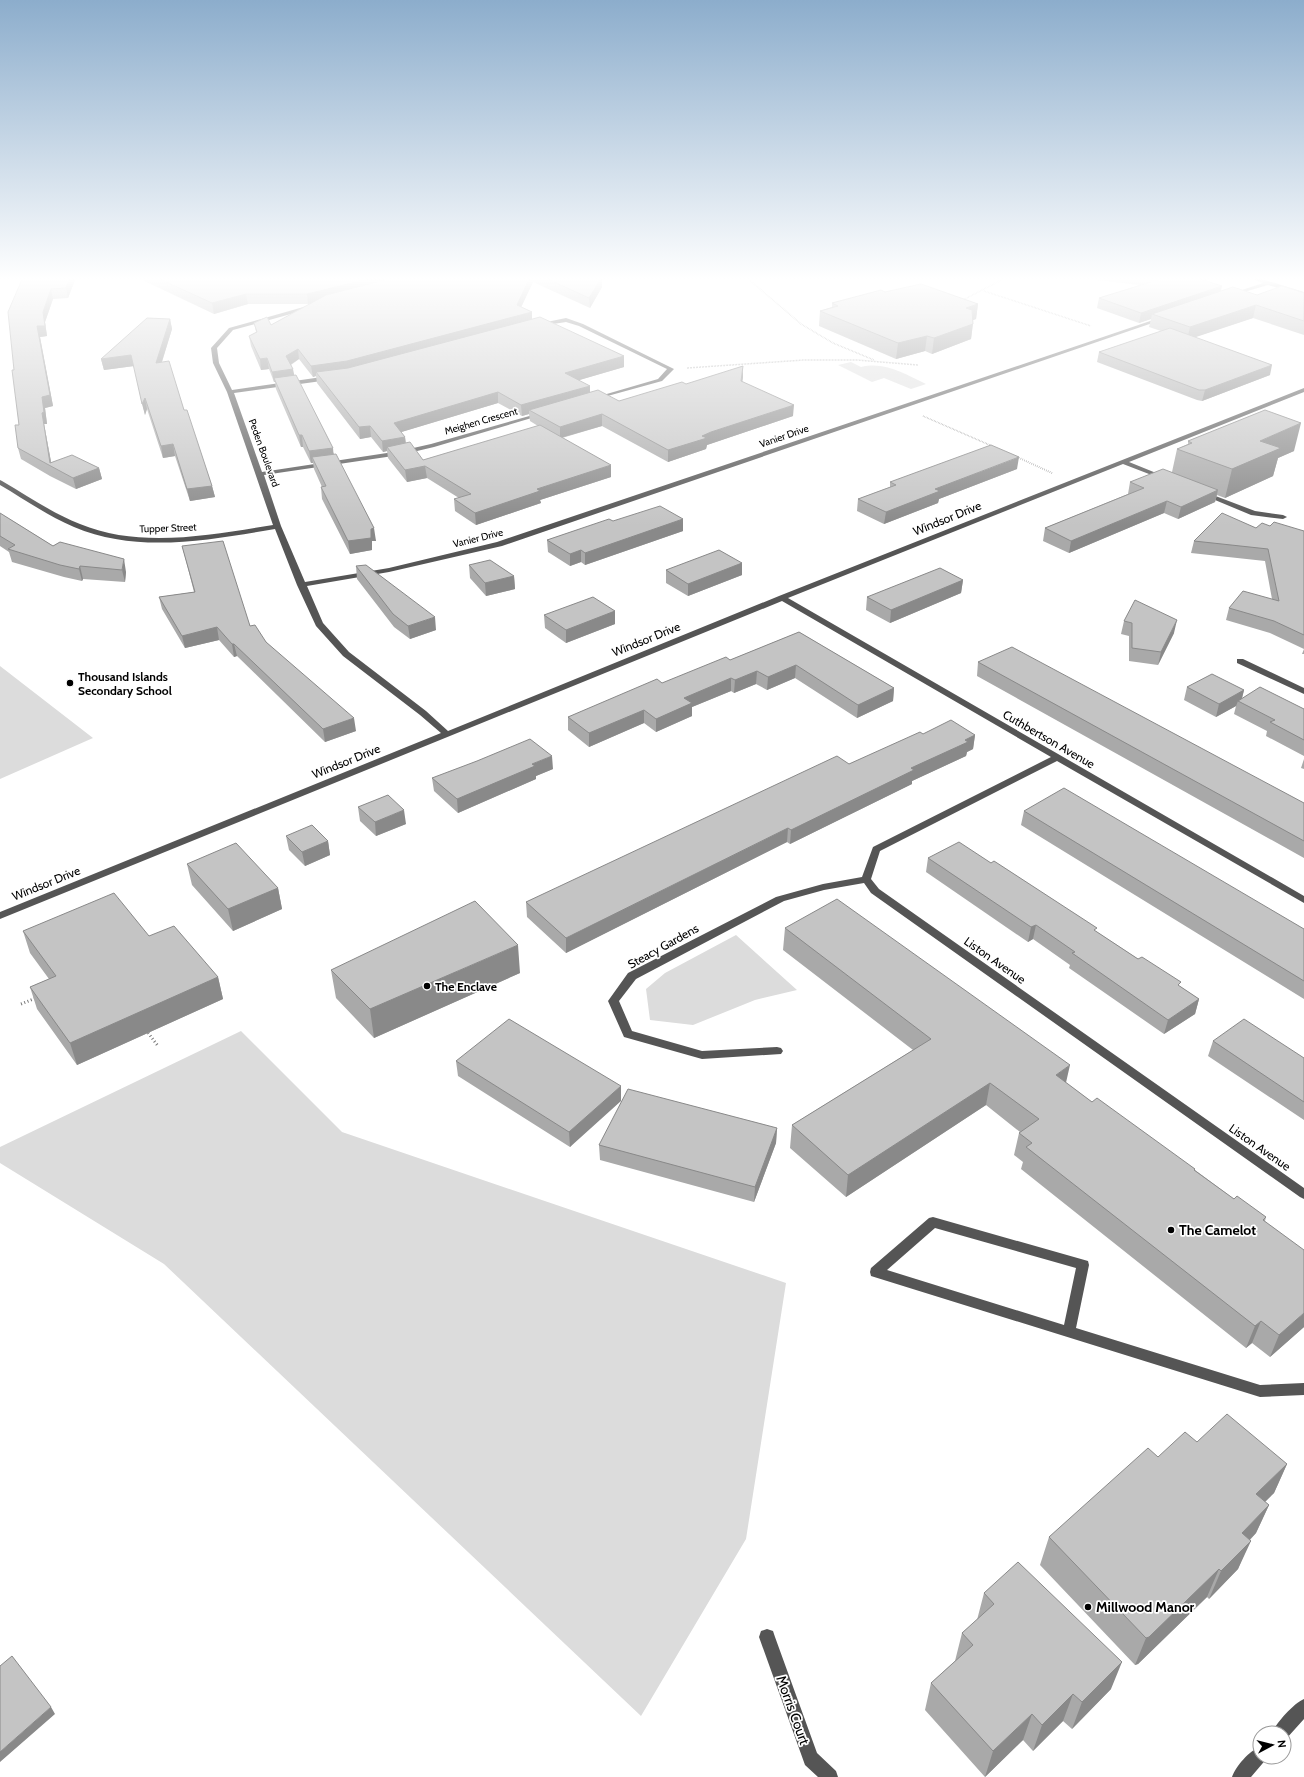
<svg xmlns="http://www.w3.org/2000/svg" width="1304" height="1777" font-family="Cabin,sans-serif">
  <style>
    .green { fill: #dcdcdc }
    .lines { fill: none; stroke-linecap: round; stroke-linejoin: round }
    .path-far2 { stroke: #777; stroke-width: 1.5; stroke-dasharray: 0.5 1; stroke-linecap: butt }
    .path-far1 { stroke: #777; stroke-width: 2; stroke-dasharray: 0.5 1.5; stroke-linecap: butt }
    .path { stroke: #777; stroke-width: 3; stroke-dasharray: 1 2.5; stroke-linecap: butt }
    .minor { fill: #555; fill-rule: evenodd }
    .wall { fill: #a9a9a9; fill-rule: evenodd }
    .shaded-wall { fill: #898989 }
    .building { fill: #c4c4c4; stroke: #898989 }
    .poi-dot { fill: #000; stroke: #fff; stroke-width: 1.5 }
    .labels { text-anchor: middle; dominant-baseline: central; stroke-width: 3.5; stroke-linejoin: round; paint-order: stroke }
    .far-street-label { font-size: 10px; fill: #000; stroke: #fff }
    .street-label { font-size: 12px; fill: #000; stroke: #fff }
    .poi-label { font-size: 12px; font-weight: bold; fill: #000; stroke: #fff; text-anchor: start }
    .near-poi-label { font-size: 14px; font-weight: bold; fill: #000; stroke: #fff; text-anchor: start }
    .near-street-label { font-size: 14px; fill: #000; stroke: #fff }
  </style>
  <rect width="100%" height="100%" fill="#fff"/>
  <path class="green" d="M851 362 861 367C885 361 905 374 926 384L911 389 884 378 872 382 838 365Z
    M0 666 93 738 0 779Z
    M736 935 797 990 755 1000 693 1025 650 1020 646 989 665 973Z
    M241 1031 342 1132 786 1283 746 1539 641 1716 164 1264 0 1163V1147Z"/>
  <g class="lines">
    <path class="path-far2" d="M746 277 801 324 833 343 874 360
      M984 291 1091 326
      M963 300 1007 277
      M687 368 804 360H857L918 365
      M923 416 992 446"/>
    <path class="path-far1" d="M1017 457 1052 473"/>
    <path class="path" d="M21 1004 36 998
      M146 1030 158 1046"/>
    <path class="minor" d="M1247 277H1255L1304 292V296L1268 285 1230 296V294L1263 283Z
      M314 304 316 305V307L233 330 217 348 219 363 232 390 329 376 332 378 329 380 234 393 262 472 400 451 431 444 540 413 545 414 434 447 400 455 264 475 281 526 305 582 389 568 497 542 1162 317 1167 318 502 546 389 572 307 586 323 623 349 652 426 711 448 731 779 596 1304 388V392L1129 462 1166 477V479H1162L1123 464 788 598 1304 896V903L1057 761 880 851 871 879 879 889 1304 1188V1199L1300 1197 871 893 864 883 824 890 784 901 636 979 619 1001 632 1031 702 1051 777 1047 781 1048 783 1051 781 1054 702 1059 624 1037 608 1001 628 973 776 897 823 884 862 877 873 847 1051 757 782 601 0 919V912L441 733 420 715 343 656 316 626 297 585 275 529C210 540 137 554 74 527 48 516 24 499 0 485V480L2 481C28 496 52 513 80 524 140 549 211 535 273 525L227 392 213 363 211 348 229 328Z
      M566 318 583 324 674 369 662 381 593 400V398L658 379 667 369 579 326 566 322 540 326 537 324Z
      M1205 492 1255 511 1283 515 1287 517 1283 519 1251 515 1203 495V493Z
      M1237 659H1243L1304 688V694L1237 663Z
      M933 1217 1088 1261 1089 1265 1076 1328 1260 1385 1304 1383V1395L1260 1397 871 1276 870 1272 871 1268 929 1218ZM935 1228 1076 1268 1064 1325 887 1270Z
      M767 1629 773 1631 775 1637 817 1753 836 1771 838 1777H818L805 1765 759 1637 761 1631Z
      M1304 1699V1719L1286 1739 1284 1740V1733H1272C1276 1723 1294 1703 1304 1699Z
      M1260 1747V1757H1268L1251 1777H1232C1236 1766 1249 1751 1260 1747Z"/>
  </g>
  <path class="wall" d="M23 277H76L68 298 53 299 45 322 47 336 40 337 53 406 45 408 47 424H44L51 462 99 468 102 479 76 489 50 476 21 459 18 448 19 425 14 370Z
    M136 277H602V287L590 308 533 282 521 307 532 312V319L624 356V367L579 380 590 392 619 401 686 384 743 377 742 381 793 416 710 444 707 445 706 449 668 462 602 426 562 438 611 477 540 500 541 503 476 525 455 511 454 499 459 498 427 478 407 482 388 458 387 451 383 452 371 437 360 439 317 383 316 376 313 377 299 359 291 365 294 375 334 454 376 541H372V550L350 554 322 499 321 487H322L314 469 313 463H311L303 447H301L276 389 275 382H274L269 369 261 370 251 346 249 336 256 332 254 323 271 325 310 304H248L214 314ZM498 403 522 416 529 414 530 421 538 426 423 460 406 443 405 437 401 432Z
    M1084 277H1215L1205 281 1222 286 1221 291 1257 295 1304 293V335L1253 318 1195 337 1270 375 1202 401 1197 400 1097 362 1099 352 1161 331 1149 327 1151 319 1139 323 1097 308 1099 298 1140 285 1088 279Z
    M885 292 978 304 976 319 973 320 971 339 932 354 925 351 896 359 819 326 820 311 832 307V303Z
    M170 319 172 329 162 362 184 410 212 486 215 497 190 501 175 456 163 458 147 409 145 415 134 366 104 370 101 359Z
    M1188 441 1294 451 1278 458 1273 476 1225 498 1217 495 1215 502 1178 519 1164 513 1069 553 1043 541 1045 528 1128 494 1130 482 1172 472 1177 449 1188 444Z
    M1017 469 939 499 938 503 884 524 857 511 858 499 890 487V482Z
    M0 513 53 546 60 542 126 572 125 582 83 579 82 581 64 577 12 562 9 552 0 546Z
    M683 519V531L585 565 581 562 570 566 548 552 547 540 613 521Z
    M1270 526 1304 531V654H1302L1304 649 1270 633 1226 620 1229 608 1272 599 1265 561 1191 553 1194 541Z
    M182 546 250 626 356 731 325 742 237 656 234 657 219 640 185 648 162 609 159 597 194 592 185 557Z
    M742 563V575L688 596 666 583V570Z
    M469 565 514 576 515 589 486 596 470 578Z
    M356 566 436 630 410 639 394 627 357 579Z
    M963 580 961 593 890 623 866 610 867 597Z
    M615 611V624L566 643 545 628 544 615Z
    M1124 621 1174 633 1158 665 1129 661V636L1121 634Z
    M799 632 894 688 893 701 857 718 795 678 767 690 756 684 734 693 731 691 692 707V716L656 732 644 723 589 747 568 730V717L730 660Z
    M978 662 1304 803V858L977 676Z
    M1187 687 1244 690 1242 698 1304 709V756L1266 736 1267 731 1234 714 1236 706 1216 717 1184 700Z
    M923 734 975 735 973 749 967 752 966 756 912 781V784L790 844 787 842 566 953 527 917 526 902 849 764Z
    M1304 759V769L1301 768Z
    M553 769 536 776V779L458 813 434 791 432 778Z
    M358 807 406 824 376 836 360 821Z
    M1024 811 1304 929V999L1021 825Z
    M286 836 328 841 330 855 305 866 289 850Z
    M928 858 1097 932 1199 999 1195 1014 1164 1034 1069 968 1070 965 1033 939 1028 942 926 872Z
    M187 864 278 888 282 909 233 931 192 885Z
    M785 928 1066 1083 1092 1102 1195 1169V1170L1234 1199 1266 1217 1265 1221 1304 1327 1270 1357 1252 1343 1246 1348 1021 1169 1023 1162 1014 1155 1019 1133 1020 1132 986 1105 846 1197 790 1148 792 1125 913 1050 783 950Z
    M23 931 149 936 218 977 223 999 77 1065 37 1009 30 987 49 979 30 953Z
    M331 970 520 973 374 1038 336 998Z
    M1213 1041 1304 1058V1120L1208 1056Z
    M456 1061 621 1086 570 1147 458 1076Z
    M777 1128 776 1143 754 1202 600 1160 599 1145Z
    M1197 1442 1287 1464 1274 1493 1265 1502 1269 1505 1256 1533 1250 1540 1238 1569 1209 1599 1207 1597 1138 1664 1135 1665 1040 1565 1049 1537 1158 1457Z
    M984 1593 1111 1689 1072 1729 1063 1721 1033 1751 1023 1740 985 1777 925 1710 931 1683 955 1661 962 1633 977 1620Z"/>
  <path class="shaded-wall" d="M70 277H76L68 298 66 288Z
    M377 277H419L308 304 307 294Z
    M530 277H533V282L517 316V305Z
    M602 277V287L590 308 589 298Z
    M1190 277H1215L1189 286Z
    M1222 286 1219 296 1152 314 1151 319 1139 323 1141 313Z
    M51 289 53 299 45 322 47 336 40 337 53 406 45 408 47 424H44L52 467 51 466 42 413V397L37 326Z
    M246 294 248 304 214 314 212 303Z
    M978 304 976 319 965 323 966 308Z
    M1256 305 1253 318 1187 340 1190 327Z
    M532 312V323L349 372H316V376L313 377 311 366Z
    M170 319 172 329 158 374 156 363Z
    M973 324 971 339 932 354 934 338Z
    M927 336 925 351 896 359 898 343Z
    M298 349 299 359 288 366 286 356Z
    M131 355 134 366 104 370 101 359Z
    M624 356V367L566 384 565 373Z
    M267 358 269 369 261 370 260 359Z
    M1272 365 1270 375 1202 401 1205 390Z
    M743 366V377L741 392V381Z
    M293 369 295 379 274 378 275 382H274L272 372Z
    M590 386V397L529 410V414L522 416 521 405Z
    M498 392V403L395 434 394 423Z
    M145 398 147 409 145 415 142 404Z
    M794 405 793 416 710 444 707 445 706 449 668 462V450L711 432Z
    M602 414V426L560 438V427Z
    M1301 423 1294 451 1278 458 1273 476 1225 498 1232 469 1260 441Z
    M370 426 371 437 360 439 359 427Z
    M299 435H302L303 447H301Z
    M405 437 406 448 387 447V451L383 452 382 441Z
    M173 444 175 456 163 458 161 446Z
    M333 448 334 459 312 457 313 463H311L309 451Z
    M1019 457 1017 469 939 499 938 503 884 524 886 512 935 489Z
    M611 465V477L540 500 541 503 476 525 475 513 537 489Z
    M425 466 427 478 407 482 405 470Z
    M99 468 102 479 76 489 73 478Z
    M212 486 215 497 190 501 187 489Z
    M1218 490 1215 502 1178 519 1181 507Z
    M1167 501 1164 513 1069 553 1071 541Z
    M683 519V531L585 565V553Z
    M374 528 376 541H372V550L350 554 348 541 371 529Z
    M581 550V562L570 566V554Z
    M124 559 126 572 125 582 122 570Z
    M742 563V575L688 596V584Z
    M80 566 83 579 82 581 79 569Z
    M514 576 515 589 486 596 485 583Z
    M963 580 961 593 890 623 891 610Z
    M615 611V624L566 643V630Z
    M435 617 436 630 410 639 408 626Z
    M1177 620 1174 633 1158 665 1161 652Z
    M217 627 219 640 185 648 182 636Z
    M232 644H234L237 656 234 657Z
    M796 665 795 678 767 690 768 677Z
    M757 671 756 684 734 693 735 680Z
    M731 678V691L692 707V716L656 732V719L684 698Z
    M894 688 893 701 857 718 858 705Z
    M1244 690 1241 702 1238 701 1236 706 1216 717 1219 704Z
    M644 710V723L589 747V733Z
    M354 718 356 731 325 742 323 729Z
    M975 735 973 749 967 752 966 756 912 781V784L790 844 791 830Z
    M552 756 553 769 536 776V779L458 813 457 799 532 764Z
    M404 810 406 824 376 836 375 822Z
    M788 828 787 842 566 953V938Z
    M328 841 330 855 305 866 302 852Z
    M278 888 282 909 233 931 228 909Z
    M1036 925 1033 939 1028 942 1031 927Z
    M518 945 520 973 374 1038 370 1009Z
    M218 977 223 999 77 1065 70 1043Z
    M1199 999 1195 1014 1164 1034 1168 1020Z
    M1070 1065 1065 1087 1056 1075Z
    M990 1083 986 1105 846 1197 848 1175Z
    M621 1086V1101L570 1147 569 1132Z
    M777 1128 776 1143 754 1202 755 1187Z
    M1304 1313V1327L1270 1357 1279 1335Z
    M1261 1321 1252 1343 1246 1348 1255 1326Z
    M1287 1464 1274 1493 1244 1522 1256 1494Z
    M1269 1505 1256 1533 1229 1561 1242 1533Z
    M1251 1541 1238 1569 1209 1599 1221 1571Z
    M1219 1569 1207 1597 1138 1664 1135 1665 1146 1638Z
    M1122 1662 1111 1689 1072 1729 1082 1702Z
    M1073 1694 1063 1721 1033 1751 1042 1725Z
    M51 1707 55 1714 0 1762V1752Z
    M1032 1714 1023 1740 985 1777 993 1751Z"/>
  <path class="building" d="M23 277H70L66 288 51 289 43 312 45 326H37L50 395 42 397 44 412 42 413 50 463 72 455 99 468 73 478 47 464 18 448 15 425H19L12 370H14L8 312Z
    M155 277H377L307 294H246L212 303Z
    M396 277H530L517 305 532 312 347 361 311 366 298 349 286 356 293 369 272 372 267 358 260 359 249 336 257 332 254 323 267 317 271 325 326 295Z
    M543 277H602L589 298Z
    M1157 277H1194L1222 286 1141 313 1099 298 1164 278Z
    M921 284 978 304 966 308 972 310 973 324 934 338 927 336 898 343 820 311 838 306 832 303 881 290 885 292Z
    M1282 286 1304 293V321L1256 305 1190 327 1152 314 1233 287 1257 295Z
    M540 317 624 356 565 373 590 386 521 405 498 392 394 423 405 437 382 441 370 426 359 427 316 372 348 368Z
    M147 318 170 319 156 363 169 361 184 410H187L212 486 187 489 173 444 161 446 145 398 142 404 131 355 101 359Z
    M1170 328 1272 365 1205 390H1199L1099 352Z
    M743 366 741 381 794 405 711 432 702 436 707 438 668 450 602 414 560 427 529 410 598 390 619 401 682 382 686 384Z
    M296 375 333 448 309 451 302 435H299L274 378Z
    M1265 410 1301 423 1260 441 1281 448 1232 469 1177 449 1192 443 1188 441Z
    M540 425 611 465 537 489 540 491 475 513 454 499 471 494 425 466 405 470 387 447 410 442 423 460Z
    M991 445 1019 457 935 489 940 491 886 512 858 499 896 485 890 482Z
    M336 454 374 528 371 529V538L348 541 321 487 326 486 312 457Z
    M1163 469 1218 490 1181 507 1167 501 1071 541 1045 528 1144 488 1130 482Z
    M660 506 683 519 585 553 581 550 570 554 547 540 609 519 613 521Z
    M0 513 53 546 60 542 124 559 122 570 80 566 79 569 60 565 8 549 15 545 0 536Z
    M1222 513 1256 528 1262 523 1270 526 1274 522 1304 531V635L1274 621 1229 608 1243 591 1279 601 1268 549 1194 541Z
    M223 541 250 626 255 625 266 642 354 718 323 729 234 644H232L217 627 182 636 159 597 195 592 182 546Z
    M719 550 742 563 688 584 666 570Z
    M490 560 514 576 485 583 469 565Z
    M366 565 435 617 408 626 393 614 356 566Z
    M940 568 963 580 891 610 867 597Z
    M593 597 615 611 566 630 544 615Z
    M1135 600 1177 620 1161 652 1132 648V623L1124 621Z
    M799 632 894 688 858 705 796 665 768 677 757 671 735 680 731 678 684 698 692 703 656 719 644 710 589 733 568 717 657 679 662 683 726 657 730 660Z
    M1012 647 1304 803V841L978 662Z
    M1212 674 1244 690 1219 704 1187 687Z
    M1260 687 1304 709V740L1270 722 1275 720 1238 701Z
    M951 720 975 735 965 740 968 742 911 768 914 770 791 830 788 828 566 938 526 902 837 756 849 764 920 732 923 734Z
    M530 739 552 756 532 764 535 766 457 799 432 778 477 761Z
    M1064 788 1304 929V981L1024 811Z
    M388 795 404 810 375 822 358 807Z
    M312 825 328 841 302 852 286 836Z
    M959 842 991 863 994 861 1097 928 1094 930 1138 959 1142 957 1181 982 1178 985 1199 999 1168 1020 1072 953 1075 952 1036 925 1031 927 928 858Z
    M236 843 278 888 228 909 187 864Z
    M114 893 149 936 174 926 218 977 70 1043 30 987 56 976 23 931Z
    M837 899 1070 1065 1056 1075 1092 1102 1097 1098 1195 1169 1194 1170 1234 1199 1237 1196 1266 1217 1263 1220 1304 1250V1313L1279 1335 1261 1321 1255 1326 1026 1147 1032 1143 1019 1133 1039 1119 990 1083 848 1175 792 1125 931 1039 785 928Z
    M475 901 518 945 370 1009 331 970Z
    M509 1019 621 1086 569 1132 456 1061Z
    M1244 1019 1304 1058V1102L1213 1041Z
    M628 1089 777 1128 755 1187 599 1145Z
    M1227 1414 1287 1464 1256 1494 1269 1505 1242 1533 1251 1541 1221 1571 1219 1569 1149 1637 1146 1638 1049 1537 1148 1448 1158 1457 1185 1432 1197 1442Z
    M1018 1562 1122 1662 1082 1702 1073 1694 1042 1725 1032 1714 993 1751 931 1683 973 1645 962 1633 994 1604 984 1593Z
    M12 1656 51 1707 0 1752V1666Z"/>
  <linearGradient id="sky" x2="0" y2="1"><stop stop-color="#8cadcc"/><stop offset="0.53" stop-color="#fff"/><stop offset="1" stop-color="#fff" stop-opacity="0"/></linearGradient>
  <rect width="1304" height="526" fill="url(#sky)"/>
  <g class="poi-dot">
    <circle cx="70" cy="683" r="4"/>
    <circle cx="427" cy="986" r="4"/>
    <circle cx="1171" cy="1230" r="4"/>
    <circle cx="1088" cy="1607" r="4"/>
  </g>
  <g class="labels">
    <g class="far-street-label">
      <text transform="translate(481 421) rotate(-16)">Meighen Crescent</text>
      <text transform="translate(784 436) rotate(-19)">Vanier Drive</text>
      <text transform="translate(264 453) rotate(70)">Peden Boulevard</text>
      <text transform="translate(168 528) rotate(-2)">Tupper Street</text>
      <text transform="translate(478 538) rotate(-14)">Vanier Drive</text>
    </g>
    <g class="street-label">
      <text transform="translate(947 518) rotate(-22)">Windsor Drive</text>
      <text transform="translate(646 639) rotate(-22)">Windsor Drive</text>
      <text transform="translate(1049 739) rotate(30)">Cuthbertson Avenue</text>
      <text transform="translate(346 761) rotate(-22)">Windsor Drive</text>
      <text transform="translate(46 883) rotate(-22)">Windsor Drive</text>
      <text transform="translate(663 946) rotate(-29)">Steacy Gardens</text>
      <text transform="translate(995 960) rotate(35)">Liston Avenue</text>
      <text transform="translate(1260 1147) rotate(35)">Liston Avenue</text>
    </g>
    <g class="poi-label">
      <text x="78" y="676">Thousand Islands<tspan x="78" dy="14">Secondary School</tspan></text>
      <text x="435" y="986">The Enclave</text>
    </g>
    <g class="near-poi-label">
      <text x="1179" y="1230">The Camelot</text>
      <text x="1096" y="1607">Millwood Manor</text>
    </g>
    <g class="near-street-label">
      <text transform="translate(793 1710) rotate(70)">Morris Court</text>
    </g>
  </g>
  <g transform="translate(1272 1745) rotate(83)"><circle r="19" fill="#ffffff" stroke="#999999"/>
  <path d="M0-3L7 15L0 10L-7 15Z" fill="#000000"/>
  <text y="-6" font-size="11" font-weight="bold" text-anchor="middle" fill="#000000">N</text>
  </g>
</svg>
